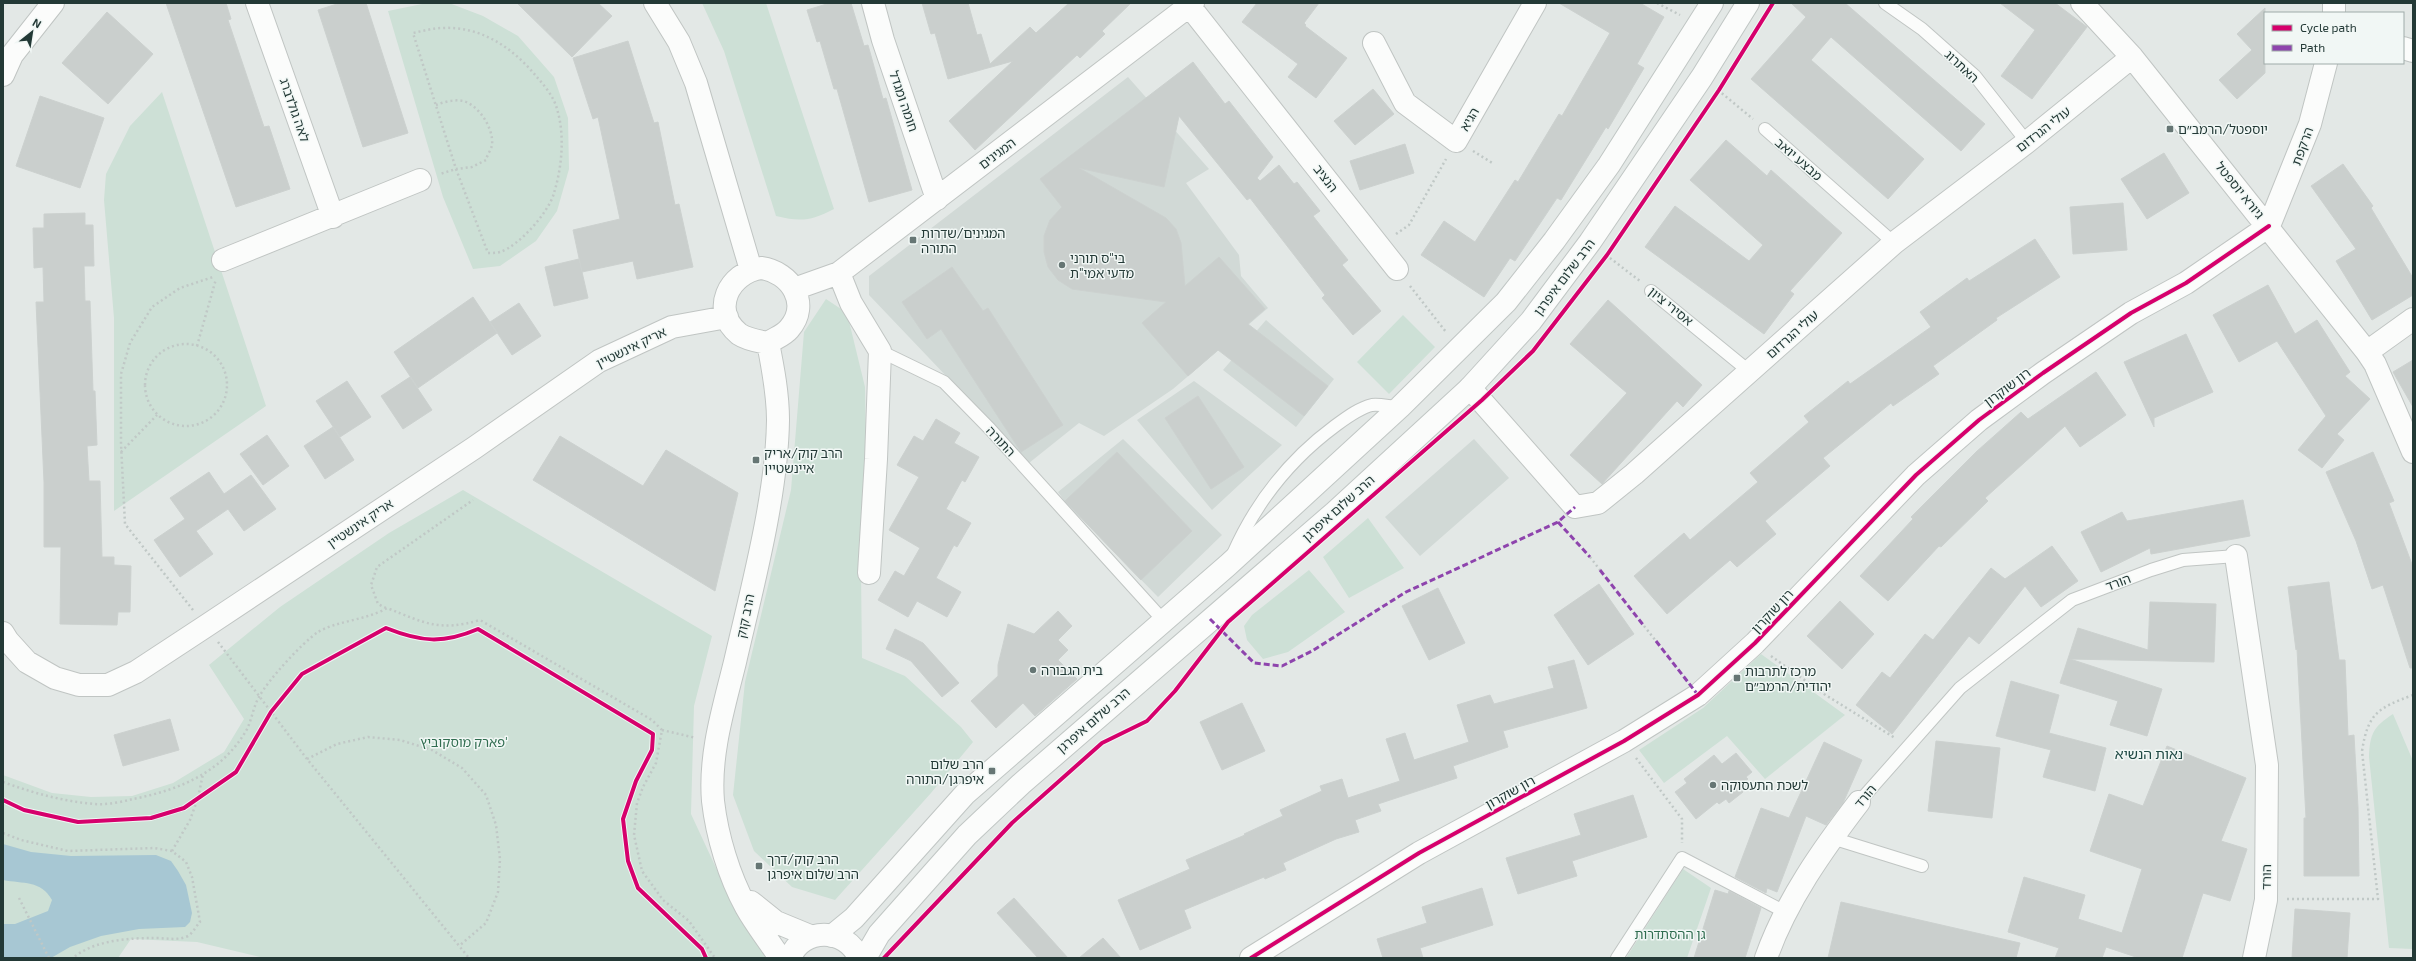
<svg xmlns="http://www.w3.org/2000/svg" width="2416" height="961" font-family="'Exo 2','Noto Sans Hebrew',sans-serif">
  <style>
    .built { fill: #d1d9d6 }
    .green { fill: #cde0d6 }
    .water { fill: #a7c7d3 }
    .building { fill: #cacfcd; stroke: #ccd1cf }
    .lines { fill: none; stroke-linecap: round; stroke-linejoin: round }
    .service-casing { stroke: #c0c5c3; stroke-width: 14 }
    .minor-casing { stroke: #c0c5c3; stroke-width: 24 }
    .secondary-casing { stroke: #c0c6c4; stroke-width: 24 }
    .path { stroke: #c0c8c6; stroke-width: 2.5; stroke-dasharray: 2 3; stroke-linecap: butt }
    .service { stroke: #fbfcfb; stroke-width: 12 }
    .minor { stroke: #fbfcfb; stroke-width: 22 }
    .secondary { stroke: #fbfcfb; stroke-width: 22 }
    .quiet { stroke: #8e44ad; stroke-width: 3; stroke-dasharray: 6 3; stroke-linecap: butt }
    .cycleway-casing { stroke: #f1f7f5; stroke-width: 6 }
    .cycleway { stroke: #d6006c; stroke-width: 4 }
    .poi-dot { fill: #667674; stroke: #f1f7f5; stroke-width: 1.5 }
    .labels { text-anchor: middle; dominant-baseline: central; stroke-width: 3; stroke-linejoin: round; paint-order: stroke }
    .street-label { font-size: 13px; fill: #233936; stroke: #f1f7f5 }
    .poi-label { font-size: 13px; fill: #233936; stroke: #f1f7f5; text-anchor: start }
    .park-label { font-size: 13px; fill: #306d50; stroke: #f1f7f5 }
    .neighbourhood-label { font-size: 14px; fill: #204a45; stroke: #f1f7f5 }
  </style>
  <rect width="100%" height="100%" fill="#e3e8e6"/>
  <path class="built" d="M1128 77 1209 169 1186 183 1239 255 1241 276 1268 308 1173 389 1104 436 1079 423 1029 463 869 295V276Z
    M1266 320 1334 379 1296 427 1223 370Z
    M1194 381 1282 445 1212 510 1137 420Z
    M1123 439 1222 535 1158 597 1065 502 1058 492Z
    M1474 439 1509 478 1420 556 1385 517Z"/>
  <path class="green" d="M449 3 483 16 518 36 554 77 568 118 569 169 557 211 536 241 500 266 473 269 443 197 388 11 422 4Z
    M702 3H766L834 209C811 221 801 222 776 216L724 51Z
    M162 92 266 406 114 511V318L104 200 106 174 130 126Z
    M826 299 847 313 865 387 866 453 861 573 862 658 905 676 961 727 973 742 931 793 835 900 792 887 754 851 733 795 745 682 791 490 804 332Z
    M1403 315 1435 347 1389 394 1357 362Z
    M463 490 712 636 694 706 691 814 731 900 770 958H264L197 942 131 939 118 958H3V775L52 793 91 797 132 796 173 783 224 752 244 719 209 665 280 607 389 533Z
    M1368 518 1404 568 1349 598 1323 557Z
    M1309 570 1345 612 1288 652 1263 659 1247 640 1244 626 1252 615Z
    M1761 654 1845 715 1765 779 1727 736 1664 783 1639 750 1703 708Z
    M2393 714 2413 761V949L2389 948 2369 757C2370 734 2373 727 2393 714Z
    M1683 869 1711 888 1687 958H1626Z"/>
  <path class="water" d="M3 844 31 852 71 856 156 855 171 861 178 871 186 885 192 913 190 922 185 927 139 929 101 936 70 947 51 958H3V924H15L48 911 52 900C41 880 23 884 3 880Z"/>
  <path class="building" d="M166 3H226L231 19 228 20 264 127 269 126 290 189 236 207Z
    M340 3H366L408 133 363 147 318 10Z
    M517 3H598L612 16 572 57Z
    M830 3H851L864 46 868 45 883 99 886 98 912 190 869 202 837 89H834L820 41 817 42 807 10Z
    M922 3H968L977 35 981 34 990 64 1030 27 1036 33 1069 3H1131L1102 31 1105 34 1080 58 1077 55 975 150 949 121 1013 61 948 79 935 33 931 34Z
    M1257 3H1319L1304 23 1306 25 1305 26 1347 58 1316 98 1288 77 1298 64 1242 22Z
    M1559 3H1640L1664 17 1637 64 1644 68 1608 129 1606 127 1561 200 1557 198 1515 261 1510 258 1484 297 1421 255 1444 221 1475 242 1515 180 1518 182 1559 114 1562 116 1610 33Z
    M1791 3H1845L1985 124 1961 151 1831 37 1811 60 1924 159 1888 199 1751 79 1806 17Z
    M2000 3H2055L2087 27 2032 99 2001 76 2035 30Z
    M2265 8V73L2237 99 2219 80 2252 50 2237 34Z
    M107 12 153 54 108 104 62 63Z
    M628 41 654 123 658 122 675 205 679 204 693 267 637 279 633 261 582 272 573 230 620 219 598 117 593 119 573 58Z
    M1193 62 1225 104 1229 101 1273 157 1257 178 1260 181 1279 165 1294 184 1297 182 1320 211 1313 216 1348 260 1342 265 1381 311 1353 335 1322 298 1325 295 1250 198 1247 200 1179 116 1164 187 1079 168 1166 218 1176 229 1181 243 1185 286 1219 257 1265 309 1248 324 1328 386 1304 416 1218 350 1188 376 1142 323 1166 302 1072 289 1058 280 1048 267 1044 252V236L1050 220 1062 207 1040 179Z
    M1373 89 1394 114 1355 145 1334 121Z
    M40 96 104 118 80 188 16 166Z
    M1726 140 1767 176 1771 170 1842 233 1790 291 1794 294 1764 334 1645 247 1675 206 1749 261 1763 245 1690 180Z
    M1405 144 1414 173 1360 190 1350 161Z
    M2164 153 2189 193 2147 219 2121 179Z
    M2343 164 2373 206 2371 208 2413 278V295L2372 320 2336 261 2356 249 2311 186Z
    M2123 203 2127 250 2073 254 2070 207Z
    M85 213V225H93L94 266H84L85 301H90L93 391H95L97 445 87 446 89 481H100L102 557H114V565L131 566 130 612H118L117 625 60 624 61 547H44V482L36 302H44L43 267 34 268 33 228H44V214Z
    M2035 239 2060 277 1996 318 1997 320 1933 366 1939 374 1893 406 1891 403 1823 458 1830 466 1765 521 1776 534 1737 567 1730 560 1667 614 1634 576 1684 533 1690 540 1758 482 1750 473 1809 422 1804 416 1848 381 1850 384 1931 327 1920 312 1967 278 1969 281Z
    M579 259 588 298 554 306 545 267Z
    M952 267 983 311 988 308 1063 425 1021 452 941 329 927 339 902 302Z
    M2268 285 2295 334 2317 320 2350 372 2345 376 2370 399 2337 434 2344 440 2322 468 2298 450 2326 416 2277 341 2239 362 2213 315Z
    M473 297 497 333 418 388 394 352Z
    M1608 300 1702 385 1683 407 1677 401 1602 484 1570 455 1627 393 1570 344Z
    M519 303 541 336 512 355 490 322Z
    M2186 334 2213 392 2154 418V427L2124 362Z
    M2413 360V407L2393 372Z
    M2096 372 2126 415 2080 447 2065 426 1985 498 1988 501 1941 547 1939 546 1888 601 1860 576 1913 519 1911 517 1976 452 2021 412 2028 419Z
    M410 377 432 410 403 429 381 396Z
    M347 381 371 417 340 437 316 401Z
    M1198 396 1244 467 1211 489 1165 418Z
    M936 419 960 433 954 443 979 457 965 482 962 480 946 509 971 523 957 547 954 545 936 578 961 592 947 617 917 601 908 617 878 600 895 571 904 576 920 548 889 530 919 477 897 465 914 436 923 441Z
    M333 427 354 460 325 479 304 446Z
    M267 435 289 466 263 485 240 454Z
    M560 436 643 486 666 450 738 493 715 591 533 480Z
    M1117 452 1192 531 1141 580 1065 501Z
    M2373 452 2394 501 2389 503 2413 567V668H2410L2383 585 2372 589 2356 541 2326 472Z
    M209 472 224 494 251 475 276 509 244 531 228 509 196 531 213 554 180 577 154 540 185 519 170 498Z
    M2243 500 2250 536 2151 554 2150 548 2101 572 2081 532 2122 512 2127 521Z
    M2052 546 2078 581 2041 607 2025 586 1979 644 1969 636 1892 734 1856 705 1882 672 1890 678 1925 634 1933 640 1991 568 2005 579Z
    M2329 582 2339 660H2345L2348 736 2354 735 2358 807 2359 876H2304V818H2306L2297 649 2296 650 2288 587Z
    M1599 584 1634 634 1588 665 1554 615Z
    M1438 588 1465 643 1429 660 1402 606Z
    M1840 601 1874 634 1842 669 1807 636Z
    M2150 602 2216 604 2214 662 2070 659 2162 689 2147 736 2110 725 2118 701 2060 683 2078 628 2148 650Z
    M1058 611 1072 626 1058 640 1068 650 1058 660 1077 679 1035 716 1023 703 996 728 971 701 998 676V665L1008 624 1034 634Z
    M895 629 923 643 959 683 942 697 911 661 886 649Z
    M1574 660 1587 708 1503 731 1508 747 1453 766 1457 778 1378 804 1381 811 1355 820 1359 832 1336 839 1283 863 1286 870 1265 879 1264 877 1184 910 1191 928 1140 950 1118 900 1190 869 1186 860 1245 835 1244 834 1283 816 1280 810 1322 791 1320 786 1342 779 1348 798 1400 781 1386 739 1405 733 1414 760 1469 742 1457 705 1490 695 1494 704 1554 688 1548 667Z
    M2011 681 2059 695 2049 733 2106 748 2095 791 2043 777 2051 750 1996 736Z
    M1242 703 1265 751 1222 770 1200 722Z
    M170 719 179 750 123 766 114 735Z
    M1936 741 2000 748 1992 818 1928 811Z
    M1824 742 1862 760 1843 803 1826 825 1806 816 1777 892 1767 888 1766 893 1735 877 1761 808 1789 818Z
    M2167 746 2246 778 2221 841 2247 849 2230 901 2203 893 2182 958H2139L2106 947 2102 958H2055L2059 948 2008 932 2024 877 2085 895 2078 919 2122 933 2142 869 2090 851 2109 794 2143 806Z
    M1736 753 1752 772 1746 777 1748 779 1739 786 1743 792 1729 803 1726 799 1719 804 1717 802 1696 819 1675 792 1687 783 1684 779 1714 755 1722 764Z
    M1633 795 1647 837 1572 861 1577 876 1518 894 1506 858 1581 835 1574 814Z
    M1482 888 1493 925 1420 948 1423 958H1383L1377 939 1427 923 1422 907Z
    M1715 890 1728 894 1729 891 1761 908 1745 958H1694Z
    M1014 898 1068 958H1038L997 913Z
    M1841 902 2020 943 2016 958H1828Z
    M2295 909 2350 913 2347 958H2292Z
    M1103 938 1121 958H1079Z"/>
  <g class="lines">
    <g class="service-casing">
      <path id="service" d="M1885 3 1922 29 1975 76 2027 142
        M1765 129 1894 243
        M1651 291 1750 372
        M880 351 944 382 990 429 1163 620
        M1233 554C1256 502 1289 460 1335 426 1346 418 1359 408 1372 405 1381 404 1391 407 1400 407
        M1859 802 1960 688 2072 600 2151 570 2183 560 2236 556
        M1832 838 1922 866
        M1617 958 1682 858 1787 913"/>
    </g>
    <g class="minor-casing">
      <path id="minor" d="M257 3 333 217
        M655 3 679 42 696 83 751 270
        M873 3 883 40 937 199
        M1187 3 1397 269
        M2082 3 2132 57 2367 352 2375 364 2413 452
        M2334 13V3
        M1374 43 1405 103 1456 141 1535 3
        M2403 48 2413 51
        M3 75 12 55 53 3
        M2269 226 2310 124 2326 63
        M223 260 420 180
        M761 268C791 272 811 304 789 329 783 336 775 338 768 343 758 341 748 340 739 334 710 310 729 273 761 268Z
        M839 273 851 303 880 351 876 459 869 573
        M794 289 839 273 1193 3
        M768 343C773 368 778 394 778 420 777 496 752 588 735 662 724 707 709 754 713 801 717 836 729 876 746 907 756 925 769 941 780 958
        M2367 352 2413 319
        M1470 388 1575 507 1598 503 1634 474 1894 243 2027 142 2132 57
        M2236 556 2267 765 2266 900 2254 958
        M3 633 8 641 27 662 55 678 79 685H108L136 672 206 626 474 448 599 361 672 327 727 317
        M751 902 776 922 810 936
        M1251 958 1419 853 1624 741 1698 695 1755 643 1916 475 1979 420 2043 373 2131 313 2186 283 2269 226
        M1766 958C1786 901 1823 849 1859 802"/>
    </g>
    <g class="secondary-casing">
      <path id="secondary" d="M832 936 854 918 965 794 1228 565 1400 407 1506 302 1554 241 1609 165 1712 3
        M790 958C802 927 846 927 859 958
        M865 958 879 934 967 835 1021 784 1334 513 1470 388 1531 321 1590 242 1702 77 1748 3"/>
    </g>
    <path class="path" d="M1657 3 1680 15
      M1718 90 1753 119
      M436 105C444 102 454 99 463 101 479 105 494 129 492 145 491 150 487 155 486 160L472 167 456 169 413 33C423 31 433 28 443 28 481 26 513 48 536 76 544 85 554 97 557 109 565 135 562 167 554 193 549 212 519 246 500 252 496 253 492 253 488 253L456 169 440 174
      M1473 151 1494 164
      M1396 234 1409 225 1446 159
      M1606 255 1640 281
      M1410 286 1446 332
      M145 385a41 41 0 1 1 82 0a41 41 0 1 1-82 0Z
      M197 346 216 279
      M121 452 157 415
      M1590 557 1600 570
      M386 608 378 604 371 585 377 567 473 500
      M193 610 125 524 121 444V374L130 343 152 307 180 288 213 277
      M1644 626 1656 641
      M218 642 307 759 469 958
      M1771 656 1824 694 1895 738
      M662 730 696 738
      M1636 758 1682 819V843
      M307 759 337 744 368 737 400 740 432 750 462 768 486 795 496 825 500 859 498 892 486 923 459 946
      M3 782C33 793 62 801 94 804 107 805 121 802 133 799 179 790 221 773 246 731 252 720 253 707 259 697 268 680 302 643 318 632 336 621 367 620 387 608 425 623 439 632 480 620L652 720 662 730 656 763 643 787 637 803 634 835 642 871 663 900 689 921 715 958
      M3 833 21 840 68 851 154 848 172 851 186 862 192 877 200 922C196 926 193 933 188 936 177 941 167 938 155 938 129 938 94 940 73 958
      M172 851 190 820 198 798 203 774
      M19 898 49 958
      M2287 899H2378L2362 751C2368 713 2378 708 2413 695"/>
    <use href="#service" class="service"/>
    <use href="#minor" class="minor"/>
    <use href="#secondary" class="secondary"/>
    <path class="quiet" d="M1558 522 1590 557
      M1600 570 1644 626
      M1210 619 1254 663 1282 666 1312 651 1406 592 1558 522 1575 507
      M1656 641 1698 695"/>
    <g class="cycleway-casing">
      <path id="cycleway" d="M3 800 24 810 78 822 151 818 184 808 236 772 271 712 302 674 386 628C421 642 443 644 478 629L653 734 652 750 636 781 623 819 628 861 638 888 702 949 706 958
        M884 958 1012 823 1102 743 1147 721 1175 691 1228 622 1482 400 1533 351 1607 255 1719 90 1773 3
        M1251 958 1419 853 1624 741 1698 695 1755 643 1916 475 1979 420 2043 373 2131 313 2186 283 2269 226"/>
    </g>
    <use href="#cycleway" class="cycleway"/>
  </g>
  <g class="poi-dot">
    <rect x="2166" y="125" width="8" height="8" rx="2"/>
    <rect x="909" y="236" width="8" height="8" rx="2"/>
    <circle cx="1062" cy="265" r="4"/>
    <rect x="752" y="456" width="8" height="8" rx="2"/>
    <circle cx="1033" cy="670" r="4"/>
    <rect x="1733" y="674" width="8" height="8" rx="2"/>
    <rect x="988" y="767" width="8" height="8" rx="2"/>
    <circle cx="1713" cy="785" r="4"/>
    <rect x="755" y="862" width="8" height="8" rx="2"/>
  </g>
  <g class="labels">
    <g class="street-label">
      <text transform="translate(1962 66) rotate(43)">האתרוג</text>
      <text transform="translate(904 101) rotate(71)">חומה ומגדל</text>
      <text transform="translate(295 110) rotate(71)">לאה גולדברג</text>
      <text transform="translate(1469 119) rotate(-60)">הגיא</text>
      <text transform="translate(2043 129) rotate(-38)">עולי הגרדום</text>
      <text transform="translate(2302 146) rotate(-70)">הרקפת</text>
      <text transform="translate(997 153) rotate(-37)">המגינים</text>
      <text transform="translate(1799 159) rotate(41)">מבצע יואב</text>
      <text transform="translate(1326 178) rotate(52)">הנציב</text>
      <text transform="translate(2240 190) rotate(51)">גיורא יוספטל</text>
      <text transform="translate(1564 277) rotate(-53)">הרב שלום איפרגן</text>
      <text transform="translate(1671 306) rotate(39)">אסירי ציון</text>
      <text transform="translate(1792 334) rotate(-42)">עולי הגרדום</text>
      <text transform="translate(631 347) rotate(-26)">אריק אינשטיין</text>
      <text transform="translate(2007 387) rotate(-37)">רון שוקרון</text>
      <text transform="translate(1001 441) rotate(47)">התורה</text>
      <text transform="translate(1338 508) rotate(-42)">הרב שלום איפרגן</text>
      <text transform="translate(360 523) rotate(-34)">אריק אינשטיין</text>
      <text transform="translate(2118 582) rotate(-21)">הורד</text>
      <text transform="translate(1772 611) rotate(-47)">רון שוקרון</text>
      <text transform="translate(745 616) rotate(-78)">הרב קוק</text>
      <text transform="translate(1093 720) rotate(-41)">הרב שלום איפרגן</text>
      <text transform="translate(1510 792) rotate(-29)">רון שוקרון</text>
      <text transform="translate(1865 796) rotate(-50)">הורד</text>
      <text transform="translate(2266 877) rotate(-89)">הורד</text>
    </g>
    <g class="poi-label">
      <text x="2178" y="129">יוספטל/הרמב״ם</text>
      <text x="921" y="233">המגינים/שדרות<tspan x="921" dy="15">התורה</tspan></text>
      <text x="1070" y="258">בי"ס תורני<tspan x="1070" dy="15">מדעי אמי"ת</tspan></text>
      <text x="764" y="453">הרב קוק/אריק<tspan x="764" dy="15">איינשטיין</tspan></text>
      <text x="1041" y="670">בית הגבורה</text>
      <text x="1745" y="671">מרכז לתרבות<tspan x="1745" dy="15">יהודית/הרמב״ם</tspan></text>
      <text x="984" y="764" text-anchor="end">הרב שלום<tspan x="984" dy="15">איפרגן/התורה</tspan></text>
      <text x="1721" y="785">לשכת התעסוקה</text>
      <text x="767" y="859">הרב קוק/דרך<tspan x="767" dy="15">הרב שלום איפרגן</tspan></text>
    </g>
    <g class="park-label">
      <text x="464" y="742">פארק מוסקוביץ'</text>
      <text x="1670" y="934">גן ההסתדרות</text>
    </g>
    <g class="neighbourhood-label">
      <text x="2149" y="753">נאות הנשיא</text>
    </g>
  </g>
  <rect width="2416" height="961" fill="none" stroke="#233936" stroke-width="8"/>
  <rect x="2264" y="12" width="140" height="52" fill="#f1f7f5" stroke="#9faba9"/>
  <rect x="2272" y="25" width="20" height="6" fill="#d6006c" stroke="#9faba9"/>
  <text x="2300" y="32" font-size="12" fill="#233936">Cycle path</text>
  <rect x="2272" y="45" width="20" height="6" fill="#8e44ad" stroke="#9faba9"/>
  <text x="2300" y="52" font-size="12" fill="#233936">Path</text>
  <g transform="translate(32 32) rotate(30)" stroke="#f1f7f5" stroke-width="3" paint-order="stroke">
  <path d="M0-3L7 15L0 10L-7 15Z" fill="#233936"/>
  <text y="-6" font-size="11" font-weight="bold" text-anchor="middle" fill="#233936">N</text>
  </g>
</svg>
